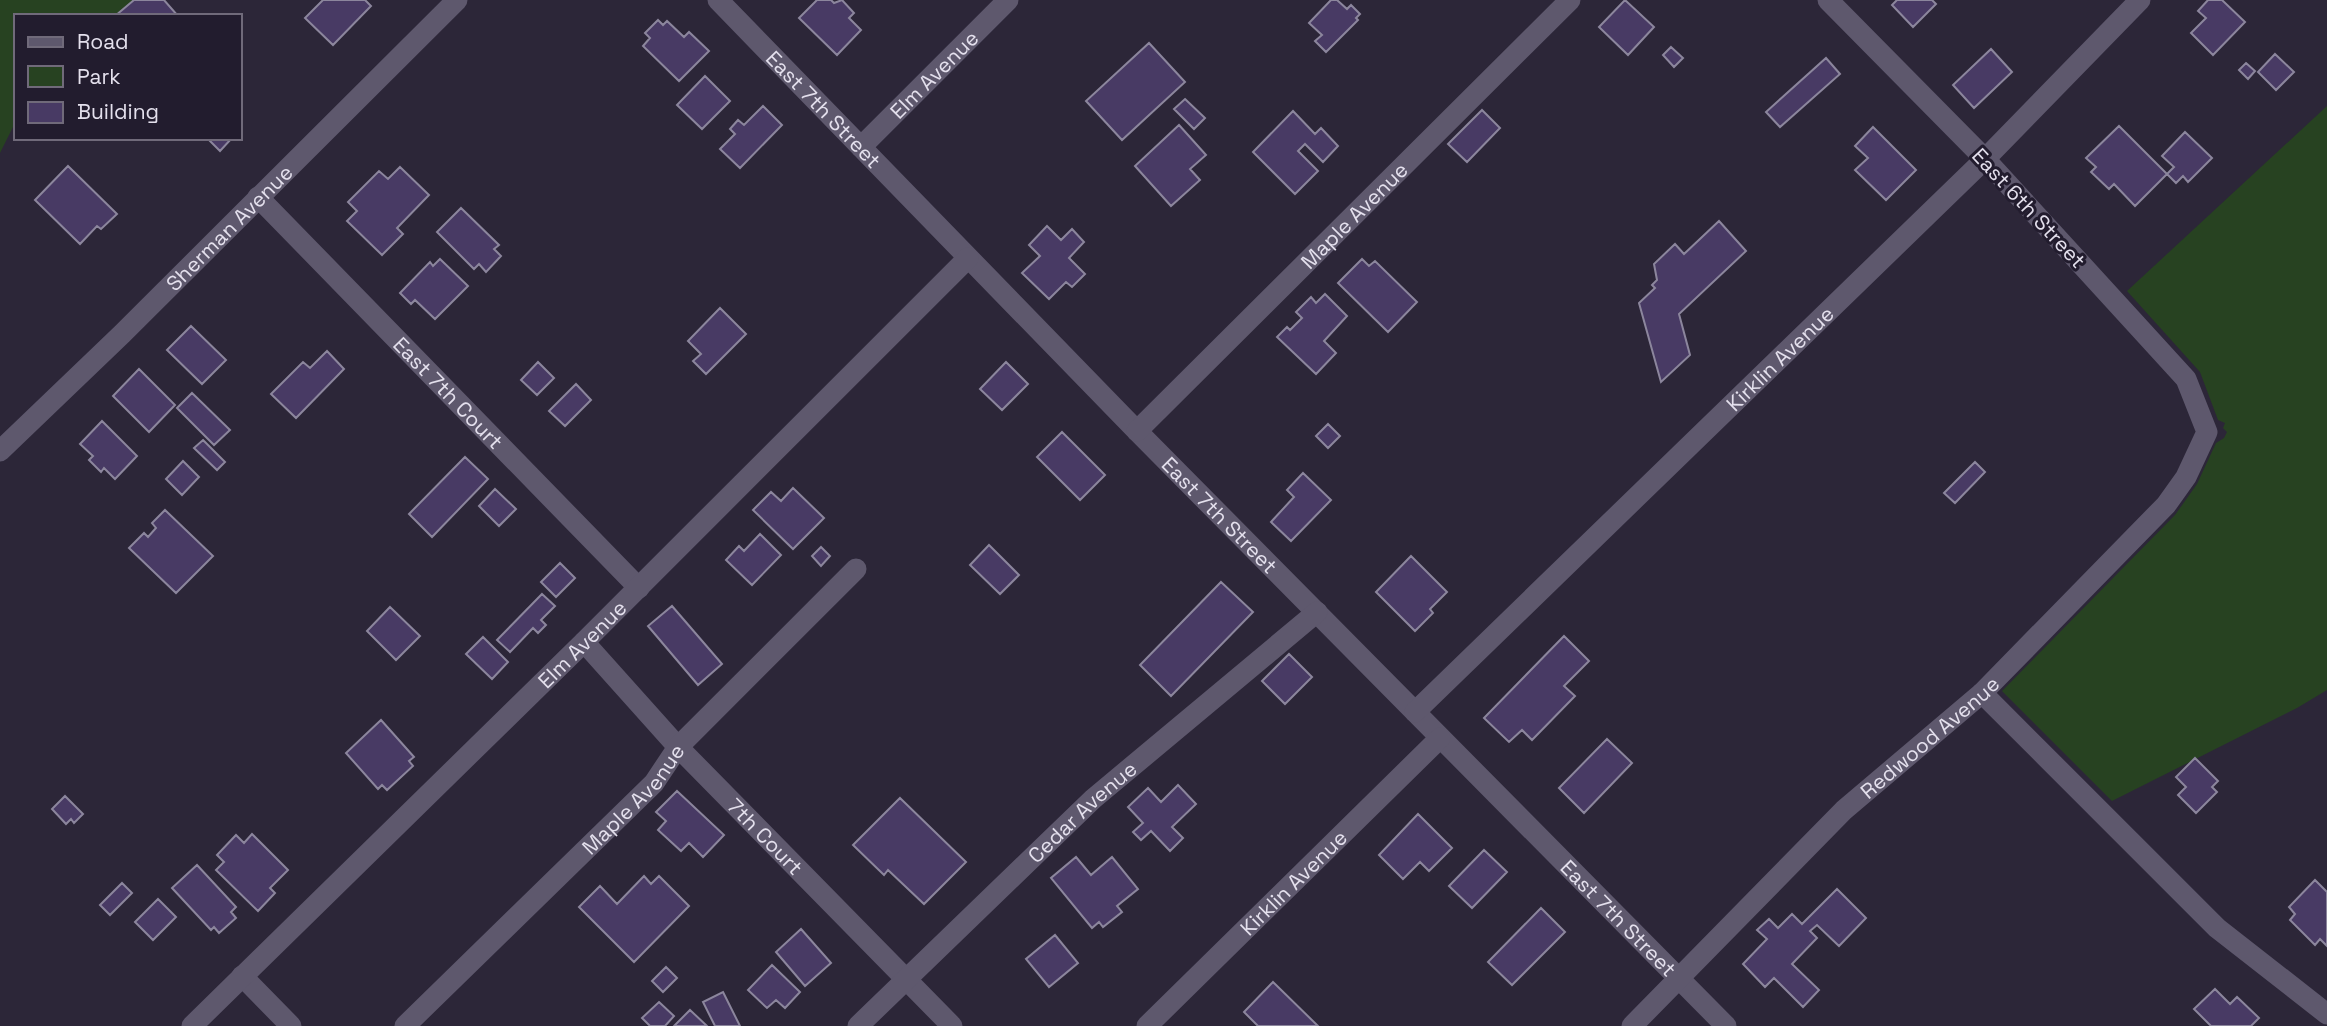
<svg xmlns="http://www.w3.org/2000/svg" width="2327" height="1026" font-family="'Space Grotesk',sans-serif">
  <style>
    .green { fill: #274221 }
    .building { fill: #483a64; stroke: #8c869d; stroke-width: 2 }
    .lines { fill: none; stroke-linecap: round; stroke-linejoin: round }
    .minor { stroke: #5e586d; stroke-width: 21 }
    .labels { text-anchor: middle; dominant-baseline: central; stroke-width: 6; stroke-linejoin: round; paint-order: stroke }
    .street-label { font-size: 21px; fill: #e4e0ed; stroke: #221c2e }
  </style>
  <rect width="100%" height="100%" fill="#2c2638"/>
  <path class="green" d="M0 0H137L120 16H16V121L0 153Z
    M2327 106V690L2297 708 2112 801 2002 691 2175 515 2197 484 2216 443 2224 438 2227 432 2223 428 2225 423 2218 420 2200 372 2127 291Z"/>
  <path class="building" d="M134 0H164L178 16H115Z
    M323 0H365L371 6 333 45 305 18Z
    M817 0H831L834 3 842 0 854 13 849 18 861 30 837 55 799 18Z
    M1331 0H1337L1347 9 1351 5 1360 14 1356 18 1358 20 1326 52 1315 41 1322 35 1309 23Z
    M1625 0 1654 27 1628 55 1599 27Z
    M1897 0H1932L1936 4 1913 27 1892 5Z
    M2208 0H2222L2245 22 2213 55 2191 33 2206 18 2198 11Z
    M658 20 663 25 667 21 684 37 689 32 709 51 679 81 643 46 650 38 645 33Z
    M1149 43 1185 82 1122 140 1086 101Z
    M1671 47 1683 58 1674 67 1663 55Z
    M1991 49 2012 72 1974 108 1953 85Z
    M2275 54 2294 72 2276 90 2258 72Z
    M1826 58 1840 74 1780 127 1766 112Z
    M2246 63 2255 71 2248 79 2239 70Z
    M705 76 730 101 702 129 677 105Z
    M1185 99 1205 118 1194 129 1174 109Z
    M763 106 782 125 740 168 720 149 735 134 730 129 738 120 744 125Z
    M1482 110 1500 128 1467 162 1448 144Z
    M1293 111 1315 134 1321 128 1338 146 1323 162 1305 144 1298 151 1318 171 1295 194 1253 152Z
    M1179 125 1206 155 1190 169 1200 180 1171 206 1135 166Z
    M2119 126 2167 174 2135 206 2114 184 2109 189 2091 172 2096 167 2086 158Z
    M1873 127 1916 170 1886 200 1855 170 1868 158 1855 146Z
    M2185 132 2212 158 2188 182 2183 176 2176 183 2167 174 2174 167 2162 156Z
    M207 138H232L220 151Z
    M68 166 117 214 101 229 97 226 80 244 35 200Z
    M400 167 429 195 397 228 403 234 382 255 347 221 357 211 348 202 379 171 388 179Z
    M461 208 499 245 494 249 501 256 486 272 479 264 474 269 437 232Z
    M1719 221 1746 251 1679 314 1690 355 1661 382 1639 303 1655 288 1652 285 1657 280 1654 264 1675 244 1684 254Z
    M1047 226 1061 240 1072 229 1084 242 1069 258 1085 274 1072 287 1066 282 1049 299 1022 273 1040 256 1029 245Z
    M440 259 468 286 435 319 415 300 411 304 400 293 430 262 433 266Z
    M1362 259 1369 266 1375 261 1417 302 1388 332 1338 283Z
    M1325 294 1347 316 1324 341 1336 353 1316 374 1277 337 1287 327 1290 330 1302 318 1296 312 1311 297 1316 303Z
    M720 308 746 334 706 374 693 361 701 354 688 341Z
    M191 326 226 360 202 384 167 350Z
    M327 351 344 369 296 418 271 394 303 362 310 368Z
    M538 362 554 378 537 395 521 380Z
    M1006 362 1028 384 1002 410 980 389Z
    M139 369 175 405 149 432 113 396Z
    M576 384 591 400 565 426 549 411Z
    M192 393 230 430 214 445 177 408Z
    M102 421 137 456 115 479 104 468 101 472 89 460 93 456 80 444Z
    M1328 424 1340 436 1328 448 1316 436Z
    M1062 432 1105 475 1080 500 1037 457Z
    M203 440 225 462 217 470 194 448Z
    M465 457 488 479 432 537 409 514Z
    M183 461 199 477 182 495 166 479Z
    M1975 462 1985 472 1955 503 1944 493Z
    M1303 473 1331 500 1291 541 1271 522 1294 497 1287 490Z
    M793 488 824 518 793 549 753 510 771 492 781 501Z
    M495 489 516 509 499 526 479 506Z
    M165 510 213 556 176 593 129 548 144 533 148 537 156 528 152 523Z
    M760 534 781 555 752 585 726 560 739 546 744 551Z
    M989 545 1019 575 1000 594 970 565Z
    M821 547 830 556 821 566 812 556Z
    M1411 556 1447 592 1430 609 1433 613 1415 631 1376 592Z
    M560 563 575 578 556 597 541 582Z
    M1221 582 1253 612 1171 696 1140 665Z
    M542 594 555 606 541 620 546 625 538 633 533 628 510 652 497 640Z
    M672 606 722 664 698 685 648 626Z
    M390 607 420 636 396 660 367 631Z
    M1564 636 1589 661 1564 686 1575 696 1532 740 1522 730 1509 742 1484 718Z
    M483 637 508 662 492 679 466 654Z
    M1289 654 1312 677 1285 704 1262 681Z
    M381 720 414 757 409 761 413 766 387 790 382 785 378 789 346 753Z
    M1607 739 1632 763 1584 813 1559 788Z
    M2195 758 2218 781 2212 787 2217 792 2196 813 2178 795 2186 787 2176 777Z
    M1178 785 1196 804 1172 827 1183 838 1170 851 1151 831 1141 840 1133 832 1143 823 1128 807 1148 788 1161 802Z
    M677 791 724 835 703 857 689 843 681 851 658 830 666 821 656 812Z
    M65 796 83 814 74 823 71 819 66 824 52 809Z
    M900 798 966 862 924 904 888 870 884 875 853 845Z
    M1418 814 1452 848 1429 871 1420 862 1403 879 1379 855Z
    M252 834 288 870 270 888 275 893 258 911 216 870 224 862 217 855 236 835 244 843Z
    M1484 850 1507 872 1472 908 1449 886Z
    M1076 857 1091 875 1112 857 1138 889 1117 906 1122 912 1103 927 1099 922 1092 928 1051 878Z
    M197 865 236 907 231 912 236 918 219 933 214 927 211 930 172 888Z
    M644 876 651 884 659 876 689 906 634 962 579 907 600 886 617 904Z
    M2315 880 2327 892V946L2320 939 2315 945 2290 920 2295 914 2289 907Z
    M122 883 132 893 110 915 100 905Z
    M1837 889 1866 918 1839 946 1817 925 1810 931 1817 938 1792 964 1819 990 1803 1007 1774 978 1765 987 1743 964 1767 939 1757 930 1769 919 1778 928 1792 914 1802 924Z
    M158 899 176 917 153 940 135 922Z
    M1541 908 1565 932 1512 985 1488 962Z
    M801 929 831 963 805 986 776 952Z
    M1055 935 1078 963 1049 987 1026 959Z
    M772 965 800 992 785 1008 776 1000 767 1008 748 990Z
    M666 967 677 978 663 992 652 981Z
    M1273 982 1318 1026H1258L1244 1012Z
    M2215 989 2230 1004 2237 997 2259 1018 2251 1026H2211L2194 1009Z
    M723 992 740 1026H715L703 1002Z
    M659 1002 674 1016 665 1026H650L642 1018Z
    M690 1010 707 1026H674Z"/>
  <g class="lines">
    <g class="minor">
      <path id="s1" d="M718 0 1137 431 1726 1026"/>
      <path id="s2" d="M861 147 1008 0"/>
      <path id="s3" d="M258 197 639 588"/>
      <path id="s4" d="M1137 431 1570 0"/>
      <path id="s5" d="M0 451 122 334 457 0"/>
      <path id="s6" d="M584 642 678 747 952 1026"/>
      <path d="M1982 693 2217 928 2327 1014"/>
      <path id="s7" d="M1415 712 1985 159 2140 0"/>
      <path d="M242 976 291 1026"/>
      <path id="s8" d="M192 1026 584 642 968 258"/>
      <path id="s9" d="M405 1026 654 783 678 747 856 569"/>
      <path id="s10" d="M858 1026 1093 799 1317 612"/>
      <path id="s11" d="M1147 1026 1440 738"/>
      <path id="s12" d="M1632 1026 1844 810 1982 693 2166 505 2186 477 2207 432 2186 379 1985 159 1828 0"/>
    </g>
  </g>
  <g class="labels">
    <g class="street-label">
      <text stroke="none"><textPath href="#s2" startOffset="103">Elm Avenue</textPath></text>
      <text stroke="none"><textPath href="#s1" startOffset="152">East 7th Street</textPath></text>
      <text transform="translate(2029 208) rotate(47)">East 6th Street</text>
      <text stroke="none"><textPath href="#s4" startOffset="306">Maple Avenue</textPath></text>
      <text stroke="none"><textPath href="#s5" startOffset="320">Sherman Avenue</textPath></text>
      <text stroke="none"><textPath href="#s7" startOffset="508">Kirklin Avenue</textPath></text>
      <text stroke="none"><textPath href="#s3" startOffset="273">East 7th Court</textPath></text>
      <text stroke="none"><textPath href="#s1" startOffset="719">East 7th Street</textPath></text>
      <text stroke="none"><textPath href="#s8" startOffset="546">Elm Avenue</textPath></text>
      <text stroke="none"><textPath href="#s12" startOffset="415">Redwood Avenue</textPath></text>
      <text stroke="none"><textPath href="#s9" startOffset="322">Maple Avenue</textPath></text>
      <text stroke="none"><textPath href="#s10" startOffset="310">Cedar Avenue</textPath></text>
      <text stroke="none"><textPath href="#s6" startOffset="266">7th Court</textPath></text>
      <text stroke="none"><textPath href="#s11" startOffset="205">Kirklin Avenue</textPath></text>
      <text stroke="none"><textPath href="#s1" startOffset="1286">East 7th Street</textPath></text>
    </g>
  </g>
  <rect x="14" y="14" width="228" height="126" fill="#221c2e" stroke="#706a7a" stroke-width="2"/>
  <rect x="28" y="37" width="35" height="10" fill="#5e586d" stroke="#706a7a" stroke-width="2"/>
  <text x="77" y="49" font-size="21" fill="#e4e0ed">Road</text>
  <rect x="28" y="66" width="35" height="21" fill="#274221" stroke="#706a7a" stroke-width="2"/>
  <text x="77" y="84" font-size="21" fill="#e4e0ed">Park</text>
  <rect x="28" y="102" width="35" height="21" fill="#483a64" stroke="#706a7a" stroke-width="2"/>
  <text x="77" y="119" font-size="21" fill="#e4e0ed">Building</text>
</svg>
